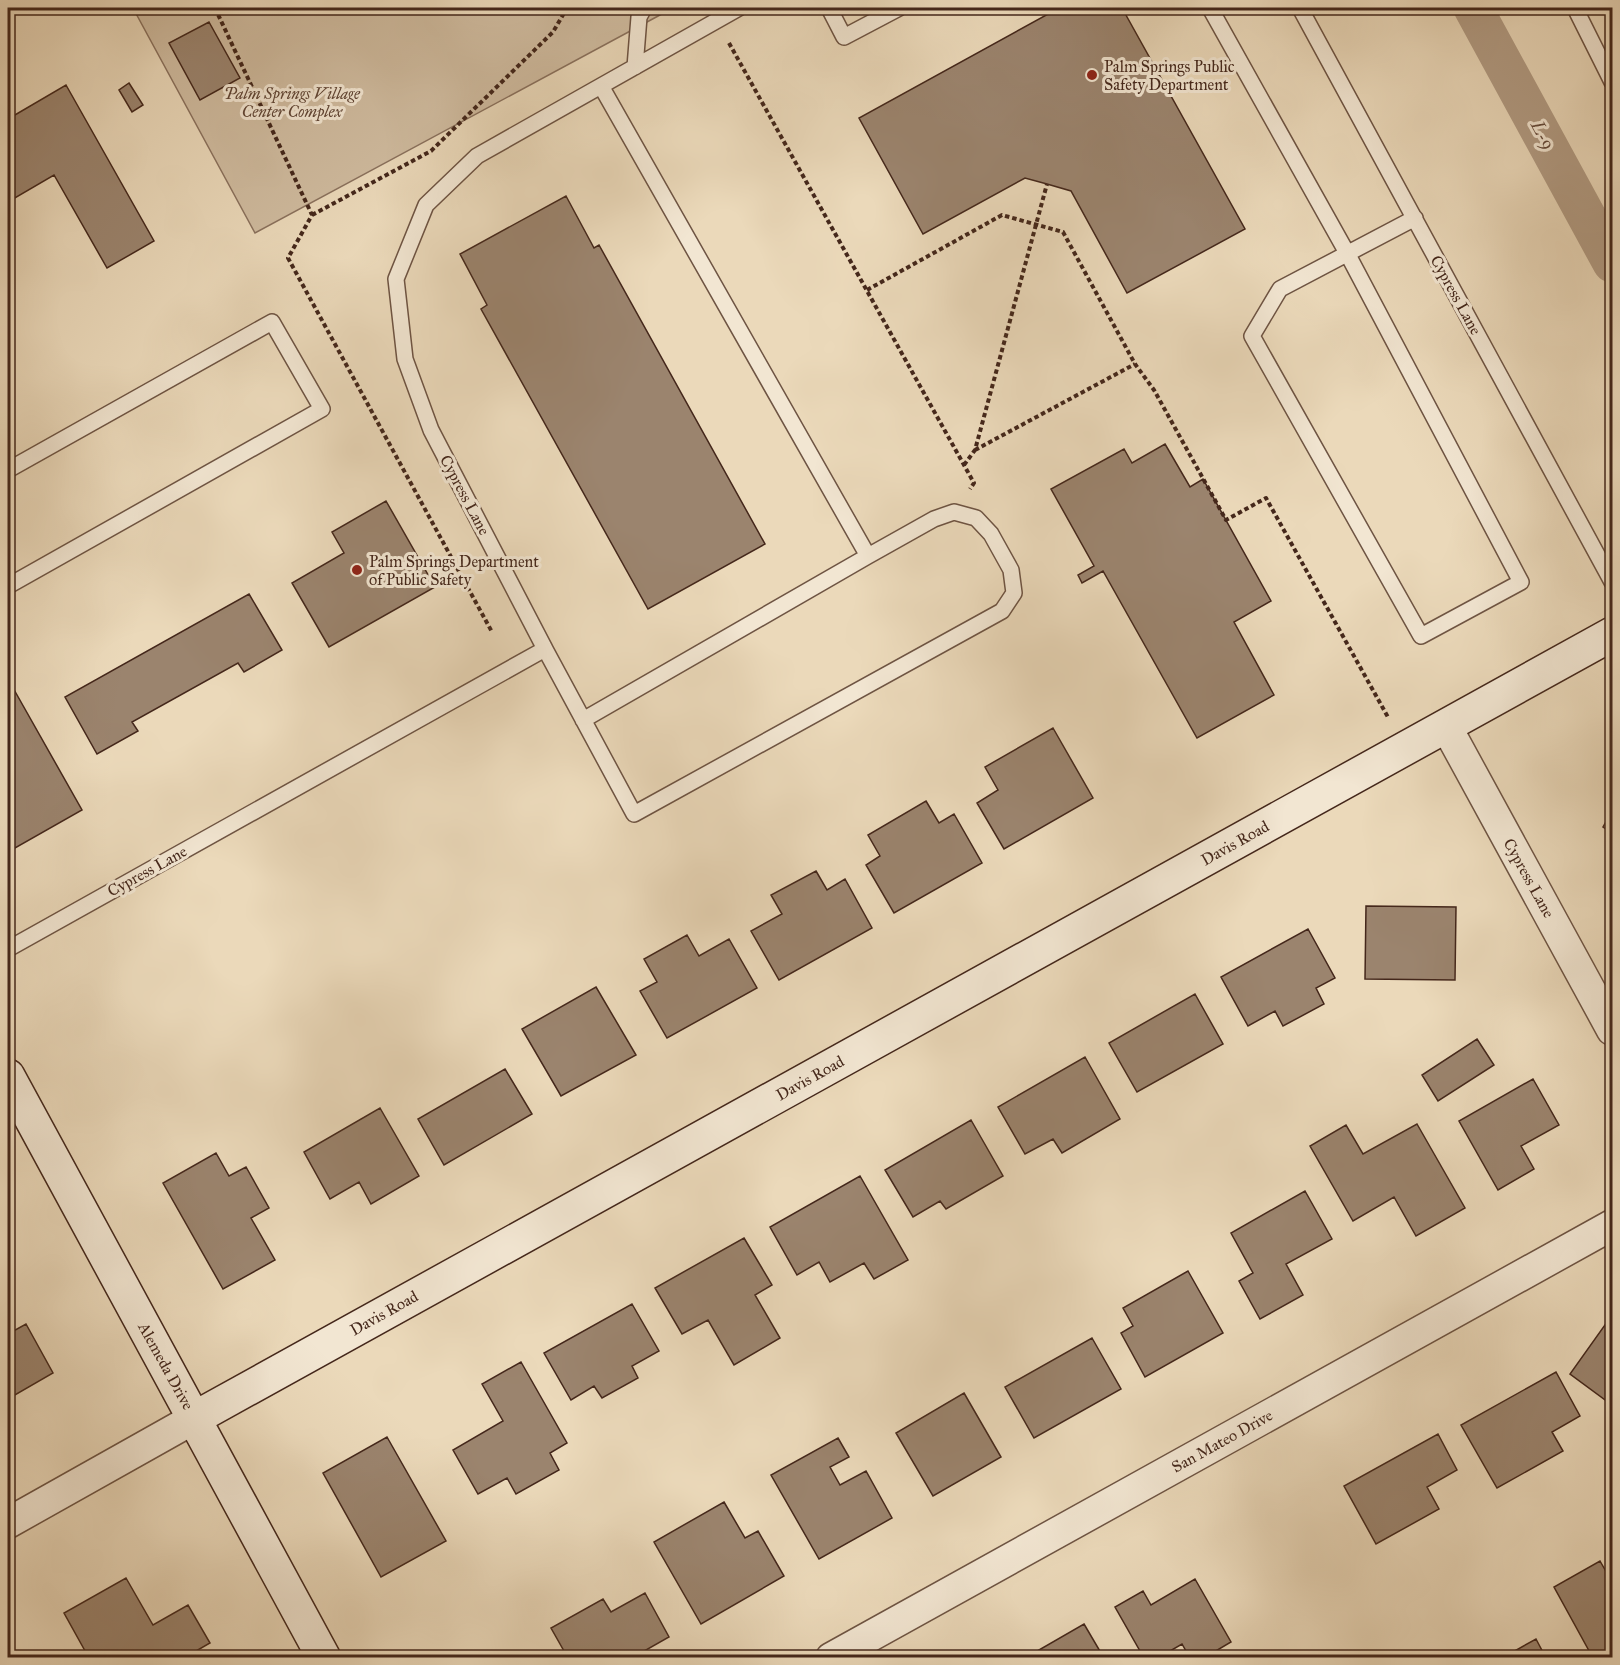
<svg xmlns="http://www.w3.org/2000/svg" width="1620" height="1665" font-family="'IM FELL Great Primer',serif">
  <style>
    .green { fill: #cfbb9f; stroke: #8a715d; stroke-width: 1.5 }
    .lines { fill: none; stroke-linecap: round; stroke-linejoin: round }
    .canal { stroke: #b29c84; stroke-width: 39 }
    .building { fill: #9b846e; stroke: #44271b; stroke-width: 1.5 }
    .lane-casing { stroke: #6e5443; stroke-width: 18 }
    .street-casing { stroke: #6e5443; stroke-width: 33 }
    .secondary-casing { stroke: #44271b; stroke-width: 36 }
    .path { stroke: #44271b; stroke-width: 4; stroke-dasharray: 4.5 3; stroke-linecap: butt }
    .lane { stroke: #f2e6d2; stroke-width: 15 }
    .street { stroke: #f2e6d2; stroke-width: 30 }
    .secondary { stroke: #f2e6d2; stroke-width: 33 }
    .poi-dot { fill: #8f2418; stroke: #f2e6d2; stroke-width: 2 }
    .labels { text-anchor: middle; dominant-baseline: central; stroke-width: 6; stroke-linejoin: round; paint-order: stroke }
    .poi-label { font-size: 16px; fill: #44271b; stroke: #f2e6d2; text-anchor: start }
    .park-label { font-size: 16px; font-style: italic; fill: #604535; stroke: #f2e6d2 }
    .street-label { font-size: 16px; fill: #44271b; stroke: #f2e6d2 }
    .water-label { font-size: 18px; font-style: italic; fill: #654a3a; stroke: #f2e6d2 }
  </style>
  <rect width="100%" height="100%" fill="#ebd9ba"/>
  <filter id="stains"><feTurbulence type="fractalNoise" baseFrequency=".00333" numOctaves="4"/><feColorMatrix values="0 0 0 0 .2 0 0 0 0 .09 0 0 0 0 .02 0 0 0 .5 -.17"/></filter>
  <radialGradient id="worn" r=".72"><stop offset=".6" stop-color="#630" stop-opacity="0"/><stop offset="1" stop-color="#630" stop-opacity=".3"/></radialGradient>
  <path class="green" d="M133 8H673L255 233Z"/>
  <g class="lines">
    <path class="canal" d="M1473 8 1612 263"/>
  </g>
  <path class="building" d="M1059 8H1122L1245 229 1127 293 1071 191 1047 184 1025 178 923 234 859 118Z
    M209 22 240 78 200 100 169 43Z
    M129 83 143 105 132 112 119 90Z
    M66 85 154 241 107 268 54 175 8 202V119Z
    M566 196 594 248 599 245 765 544 648 609 481 309 487 305 460 254Z
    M1165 444 1190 487 1203 479 1271 601 1234 622 1274 695 1197 738 1103 571 1082 583 1078 575 1094 566 1051 489 1124 449 1132 463Z
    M386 501 435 587 329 647 292 583 344 553 332 532Z
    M249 594 282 650 244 672 238 663 132 722 138 731 97 754 65 697Z
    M8 679 82 810 8 852Z
    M1053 728 1093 798 1004 849 977 803 998 790 985 767Z
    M926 801 939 823 954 814 982 863 894 913 866 865 880 856 868 835Z
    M1612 811V833L1603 827Z
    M816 871 827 890 845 879 872 928 779 980 751 931 782 914 771 895Z
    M1366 906 1456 907 1455 980 1365 979Z
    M1308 929 1335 978 1316 988 1324 1004 1283 1026 1275 1011 1248 1026 1221 977Z
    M687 935 699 956 729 939 757 988 667 1038 640 991 657 982 644 959Z
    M596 987 636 1055 561 1096 522 1029Z
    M1195 994 1223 1044 1137 1092 1109 1043Z
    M1477 1039 1494 1065 1438 1101 1422 1075Z
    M1085 1057 1120 1119 1062 1153 1053 1139 1025 1154 998 1107Z
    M505 1069 532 1114 444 1165 418 1119Z
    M1533 1079 1559 1125 1521 1146 1534 1169 1498 1190 1459 1121Z
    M380 1108 419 1176 371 1204 359 1182 330 1199 304 1152Z
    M971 1120 1003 1176 946 1209 940 1201 913 1217 885 1170Z
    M1417 1124 1465 1208 1416 1236 1394 1197 1353 1221 1310 1146 1346 1125 1363 1154Z
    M216 1153 229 1176 246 1167 269 1208 251 1218 275 1260 223 1289 163 1183Z
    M860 1176 908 1260 874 1279 864 1263 830 1282 819 1262 797 1275 770 1227Z
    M1305 1191 1332 1239 1286 1264 1303 1295 1260 1319 1239 1281 1253 1273 1231 1233Z
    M744 1238 772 1285 755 1295 780 1338 734 1365 708 1320 682 1334 655 1288Z
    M1188 1271 1223 1333 1145 1377 1121 1333 1133 1326 1123 1308Z
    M632 1304 659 1351 632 1366 638 1378 602 1398 594 1386 571 1400 544 1353Z
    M1612 1315V1405L1570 1374Z
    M26 1324 53 1373 8 1399V1334Z
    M1092 1338 1121 1389 1034 1438 1005 1387Z
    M521 1362 567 1443 550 1453 559 1470 516 1494 507 1478 478 1494 453 1450 503 1421 482 1384Z
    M1556 1372 1580 1416 1552 1432 1563 1451 1497 1488 1461 1425Z
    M964 1393 1001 1457 933 1496 896 1433Z
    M1438 1434 1457 1470 1427 1487 1439 1509 1376 1544 1344 1486Z
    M387 1437 446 1541 381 1577 323 1473Z
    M838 1438 849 1457 830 1467 840 1485 866 1471 892 1518 819 1559 771 1475Z
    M724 1502 745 1538 758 1531 784 1576 701 1624 654 1542Z
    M1600 1561 1612 1582V1658H1593L1554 1587Z
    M126 1578 153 1625 188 1605 210 1643 184 1658H89L64 1613Z
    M1195 1579 1231 1642 1204 1658H1190L1182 1644 1158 1658H1144L1115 1607 1143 1591 1151 1605Z
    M645 1593 669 1637 632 1658H568L551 1628 603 1599 611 1612Z
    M1084 1624 1104 1658H1025Z
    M1536 1639 1546 1658H1502Z"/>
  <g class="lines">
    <g class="lane-casing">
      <path id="lane" d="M829 8 844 37 899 8
        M1210 8 1347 253 1521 582 1421 636 1252 336 1280 289 1415 218
        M1300 8 1612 582
        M1575 8 1612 82
        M635 67 639 17 644 8
        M601 86 868 556
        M8 470 272 322 322 409 8 586
        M545 649 634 814 1002 611 1014 593 1011 570 991 534 976 518 954 512 934 519 868 556 583 720
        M8 949 545 649 431 430 405 359 396 279 426 205 477 156 739 8"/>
    </g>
    <g class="street-casing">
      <path id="street" d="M1446 726 1612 1030
        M8 1523 195 1418
        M831 1658 1612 1225"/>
    </g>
    <g class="secondary-casing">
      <path id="secondary" d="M8 1076 324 1658
        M195 1418 1612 634"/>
    </g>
    <path class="path" d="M215 8 312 215 288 258 492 632
      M729 43 974 483 970 489
      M312 215 431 151 553 32 567 8
      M867 290 1002 215 1063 232 1135 364 1154 390 1226 520 1266 498 1389 719
      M975 450 1135 364
      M964 465 975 450 1047 184"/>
    <use href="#lane" class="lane"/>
    <use href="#street" class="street"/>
    <use href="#secondary" class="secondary"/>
  </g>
  <g class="poi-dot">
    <circle cx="1092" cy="75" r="6"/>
    <circle cx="357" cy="570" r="6"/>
  </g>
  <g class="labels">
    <g class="poi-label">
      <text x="1104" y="66">Palm Springs Public<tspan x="1104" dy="18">Safety Department</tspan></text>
      <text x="369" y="561">Palm Springs Department<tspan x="369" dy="18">of Public Safety</tspan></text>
    </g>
    <g class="park-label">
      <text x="292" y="93">Palm Springs Village<tspan x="292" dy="18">Center Complex</tspan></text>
    </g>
    <g class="street-label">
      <text transform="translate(1456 295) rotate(61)">Cypress Lane</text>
      <text transform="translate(465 495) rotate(62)">Cypress Lane</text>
      <text transform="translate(1235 843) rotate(-29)">Davis Road</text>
      <text transform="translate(147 871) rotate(-29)">Cypress Lane</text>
      <text transform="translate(1529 878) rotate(61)">Cypress Lane</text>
      <text transform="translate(810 1078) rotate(-29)">Davis Road</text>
      <text transform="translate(384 1313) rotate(-29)">Davis Road</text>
      <text transform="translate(166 1366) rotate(61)">Alemeda Drive</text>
      <text transform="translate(1222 1441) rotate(-29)">San Mateo Drive</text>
    </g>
    <g class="water-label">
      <text transform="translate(1543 135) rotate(61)">L-9</text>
    </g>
  </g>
  <rect width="1620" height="1665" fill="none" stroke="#ebd9ba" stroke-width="30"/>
  <rect x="9" y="9" width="1602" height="1647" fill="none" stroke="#44271b" stroke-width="3"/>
  <rect x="15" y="15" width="1590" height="1635" fill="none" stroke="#44271b" stroke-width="1.5"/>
  <rect width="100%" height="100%" filter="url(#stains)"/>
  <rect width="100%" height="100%" fill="url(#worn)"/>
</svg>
